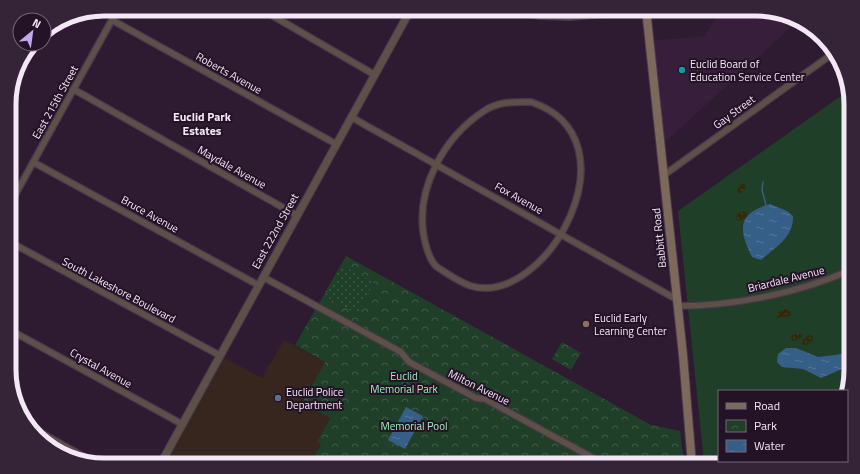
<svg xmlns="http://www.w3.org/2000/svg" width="860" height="474" font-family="'Titillium Web',sans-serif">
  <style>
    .commercial { fill: #37261e }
    .built { fill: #371f3b }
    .grass { fill: #1f3f28 }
    .sand { fill: url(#sand-dots) }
    .park { fill: url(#park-crowns) }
    .garden { fill: url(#garden-dots) }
    .water { fill: url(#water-ripples) }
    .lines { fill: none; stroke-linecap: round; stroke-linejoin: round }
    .stream { stroke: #365f88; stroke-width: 1.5 }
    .minor-casing { stroke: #4a384d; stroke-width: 8 }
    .tertiary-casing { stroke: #4a384d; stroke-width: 9 }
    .secondary-casing { stroke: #4a384d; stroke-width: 10 }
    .minor { stroke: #5d5048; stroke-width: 5.5 }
    .tertiary { stroke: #5d5048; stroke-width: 7 }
    .secondary { stroke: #7d685c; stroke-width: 8 }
    .culture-dot { fill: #0f9aa8; stroke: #241227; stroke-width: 1.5 }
    .education-dot { fill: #8d6e63; stroke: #241227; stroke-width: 1.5 }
    .service-dot { fill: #5c6f8a; stroke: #241227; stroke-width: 1.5 }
    .labels { text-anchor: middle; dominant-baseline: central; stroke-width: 4; stroke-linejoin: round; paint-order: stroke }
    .poi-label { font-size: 11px; fill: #f4e7f6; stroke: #241227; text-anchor: start }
    .street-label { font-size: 11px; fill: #f4e7f6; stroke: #241227 }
    .park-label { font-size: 11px; fill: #9feeb3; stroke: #241227 }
    .neighbourhood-label { font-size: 12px; font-weight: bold; fill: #f4e7f6; stroke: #241227 }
    .rim { fill: none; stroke: #f4e7f6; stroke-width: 5 }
  </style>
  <defs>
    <pattern id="sand-dots" width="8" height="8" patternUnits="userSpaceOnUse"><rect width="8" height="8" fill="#322a09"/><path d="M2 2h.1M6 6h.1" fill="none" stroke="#463f21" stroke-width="1.8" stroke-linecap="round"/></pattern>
    <pattern id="park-crowns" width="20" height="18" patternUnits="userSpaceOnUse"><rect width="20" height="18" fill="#1f3f28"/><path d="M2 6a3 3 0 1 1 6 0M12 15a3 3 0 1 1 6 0" fill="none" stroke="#405b48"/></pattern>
    <pattern id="garden-dots" width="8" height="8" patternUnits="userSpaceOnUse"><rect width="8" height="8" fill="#1f3f28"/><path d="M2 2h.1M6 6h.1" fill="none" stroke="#405b48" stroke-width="1.8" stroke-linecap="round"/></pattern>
    <pattern id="water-ripples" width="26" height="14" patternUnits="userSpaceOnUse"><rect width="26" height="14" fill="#365f88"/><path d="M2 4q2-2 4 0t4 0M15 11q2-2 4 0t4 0" fill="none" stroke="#547699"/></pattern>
  </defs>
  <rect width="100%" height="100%" fill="#2e1b31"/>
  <path class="commercial" d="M284 340 325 362 302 402 330 418 317 442 321 445 309 465H160L219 355 262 378Z"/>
  <path class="built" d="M721 9H756L777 15 791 27 661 146 650 41 705 36Z"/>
  <path class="grass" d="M848 91 851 98V376L846 391H719V461H774L762 465H692L704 462 678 211Z"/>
  <path class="sand" d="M741 184H745L746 188 739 195 737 191Z
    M744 211 747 213 746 217 739 221 736 219 737 214Z
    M785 309 791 311 790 316 778 318 777 313Z
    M798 333 802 334 801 338 792 341 791 336Z
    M809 335 813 336V340L806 345 802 344 803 340Z"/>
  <path class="park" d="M777 15 795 19 791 27Z
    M346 256 651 425 680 431 684 465H309L321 445 317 442 330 418 302 403 325 362 295 345Z
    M562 342 581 353 571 370 552 359Z"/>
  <path class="garden" d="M342 265 374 283 357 314 325 296Z"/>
  <path class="water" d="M770 204 787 211 793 216C794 237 775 248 761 260L752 257C739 230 736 214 770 204Z
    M846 284 851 285V311L842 296Z
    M786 348H796L818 357 843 354 848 358V362L842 369 821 378 803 369 782 367 777 362 778 354Z
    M406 407 423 416 405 449 388 440Z"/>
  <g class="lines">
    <path class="stream" d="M763 182 762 190 766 205"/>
    <g class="minor-casing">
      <path id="minor" d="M261 9 375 75
        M502 9 540 16 570 17 646 10
        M569 9 570 17
        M279 19 284 9
        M112 20 336 144
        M73 89 296 215
        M531 102C640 138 547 308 471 286 459 282 448 274 437 267 429 260 426 247 424 237 415 189 444 137 484 111 499 101 514 102 531 102Z
        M351 117 676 299
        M33 162 258 285
        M664 175 835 52
        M10 204 118 9
        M10 242 219 355
        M263 277 401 352 409 362 476 398 485 399 606 465
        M677 306C735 306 798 293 851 270
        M10 330 182 424
        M29 426 95 463"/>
    </g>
    <g class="tertiary-casing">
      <path id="tertiary" d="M160 465 411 9"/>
    </g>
    <g class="secondary-casing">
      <path id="secondary" d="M646 9 683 355 692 465"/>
    </g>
    <use href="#minor" class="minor"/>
    <use href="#tertiary" class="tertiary"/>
    <use href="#secondary" class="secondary"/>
  </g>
  <circle class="culture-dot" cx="682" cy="70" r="4"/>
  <circle class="education-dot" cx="586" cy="324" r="4"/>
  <circle class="service-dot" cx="278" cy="398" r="4"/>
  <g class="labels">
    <g class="poi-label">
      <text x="690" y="64">Euclid Board of<tspan x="690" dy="13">Education Service Center</tspan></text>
      <text x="594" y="318">Euclid Early<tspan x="594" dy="13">Learning Center</tspan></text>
      <text x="286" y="392">Euclid Police<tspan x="286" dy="13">Department</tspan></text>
    </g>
    <g class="street-label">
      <text transform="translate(229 73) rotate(29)">Roberts Avenue</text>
      <text transform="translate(55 102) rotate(-61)">East 215th Street</text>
      <text transform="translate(734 112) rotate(-36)">Gay Street</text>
      <text transform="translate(232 167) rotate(29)">Maydale Avenue</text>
      <text transform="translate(519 198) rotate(29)">Fox Avenue</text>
      <text transform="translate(150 214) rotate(29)">Bruce Avenue</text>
      <text transform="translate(275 231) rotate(-61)">East 222nd Street</text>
      <text transform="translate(659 238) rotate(-96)">Babbitt Road</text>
      <text transform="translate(786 279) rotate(-14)">Briardale Avenue</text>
      <text transform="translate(119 290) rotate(28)">South Lakeshore Boulevard</text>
      <text transform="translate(101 368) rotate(29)">Crystal Avenue</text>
      <text transform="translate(479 387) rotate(26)">Milton Avenue</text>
    </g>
    <g class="park-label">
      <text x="404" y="376">Euclid<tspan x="404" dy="13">Memorial Park</tspan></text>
      <text x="414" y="426">Memorial Pool</text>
    </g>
    <g class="neighbourhood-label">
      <text x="202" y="116">Euclid Park<tspan x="202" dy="14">Estates</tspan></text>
    </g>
  </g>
  <path d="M0 0H860V474H0ZM104 16H756A88 88 0 0 1 844 104V370A88 88 0 0 1 756 458H104A88 88 0 0 1 16 370V104A88 88 0 0 1 104 16Z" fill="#352338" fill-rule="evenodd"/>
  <path class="rim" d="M104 16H756A88 88 0 0 1 844 104V370A88 88 0 0 1 756 458H104A88 88 0 0 1 16 370V104A88 88 0 0 1 104 16Z"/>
  <rect x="718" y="390" width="130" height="72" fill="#241227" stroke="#77677a"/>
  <rect x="726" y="403" width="20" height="6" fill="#7d685c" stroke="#77677a"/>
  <text x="754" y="410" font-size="12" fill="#f4e7f6">Road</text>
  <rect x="726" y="420" width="20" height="12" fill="url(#park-crowns)" stroke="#77677a"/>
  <text x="754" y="430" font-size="12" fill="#f4e7f6">Park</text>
  <rect x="726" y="440" width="20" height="12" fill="url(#water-ripples)" stroke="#77677a"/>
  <text x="754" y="450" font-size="12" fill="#f4e7f6">Water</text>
  <g transform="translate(32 32) rotate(29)"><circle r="19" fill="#241227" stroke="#77677a"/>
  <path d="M0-3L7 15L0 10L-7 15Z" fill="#c1a8f3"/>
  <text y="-6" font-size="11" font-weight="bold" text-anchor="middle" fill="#f4e7f6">N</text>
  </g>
</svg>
